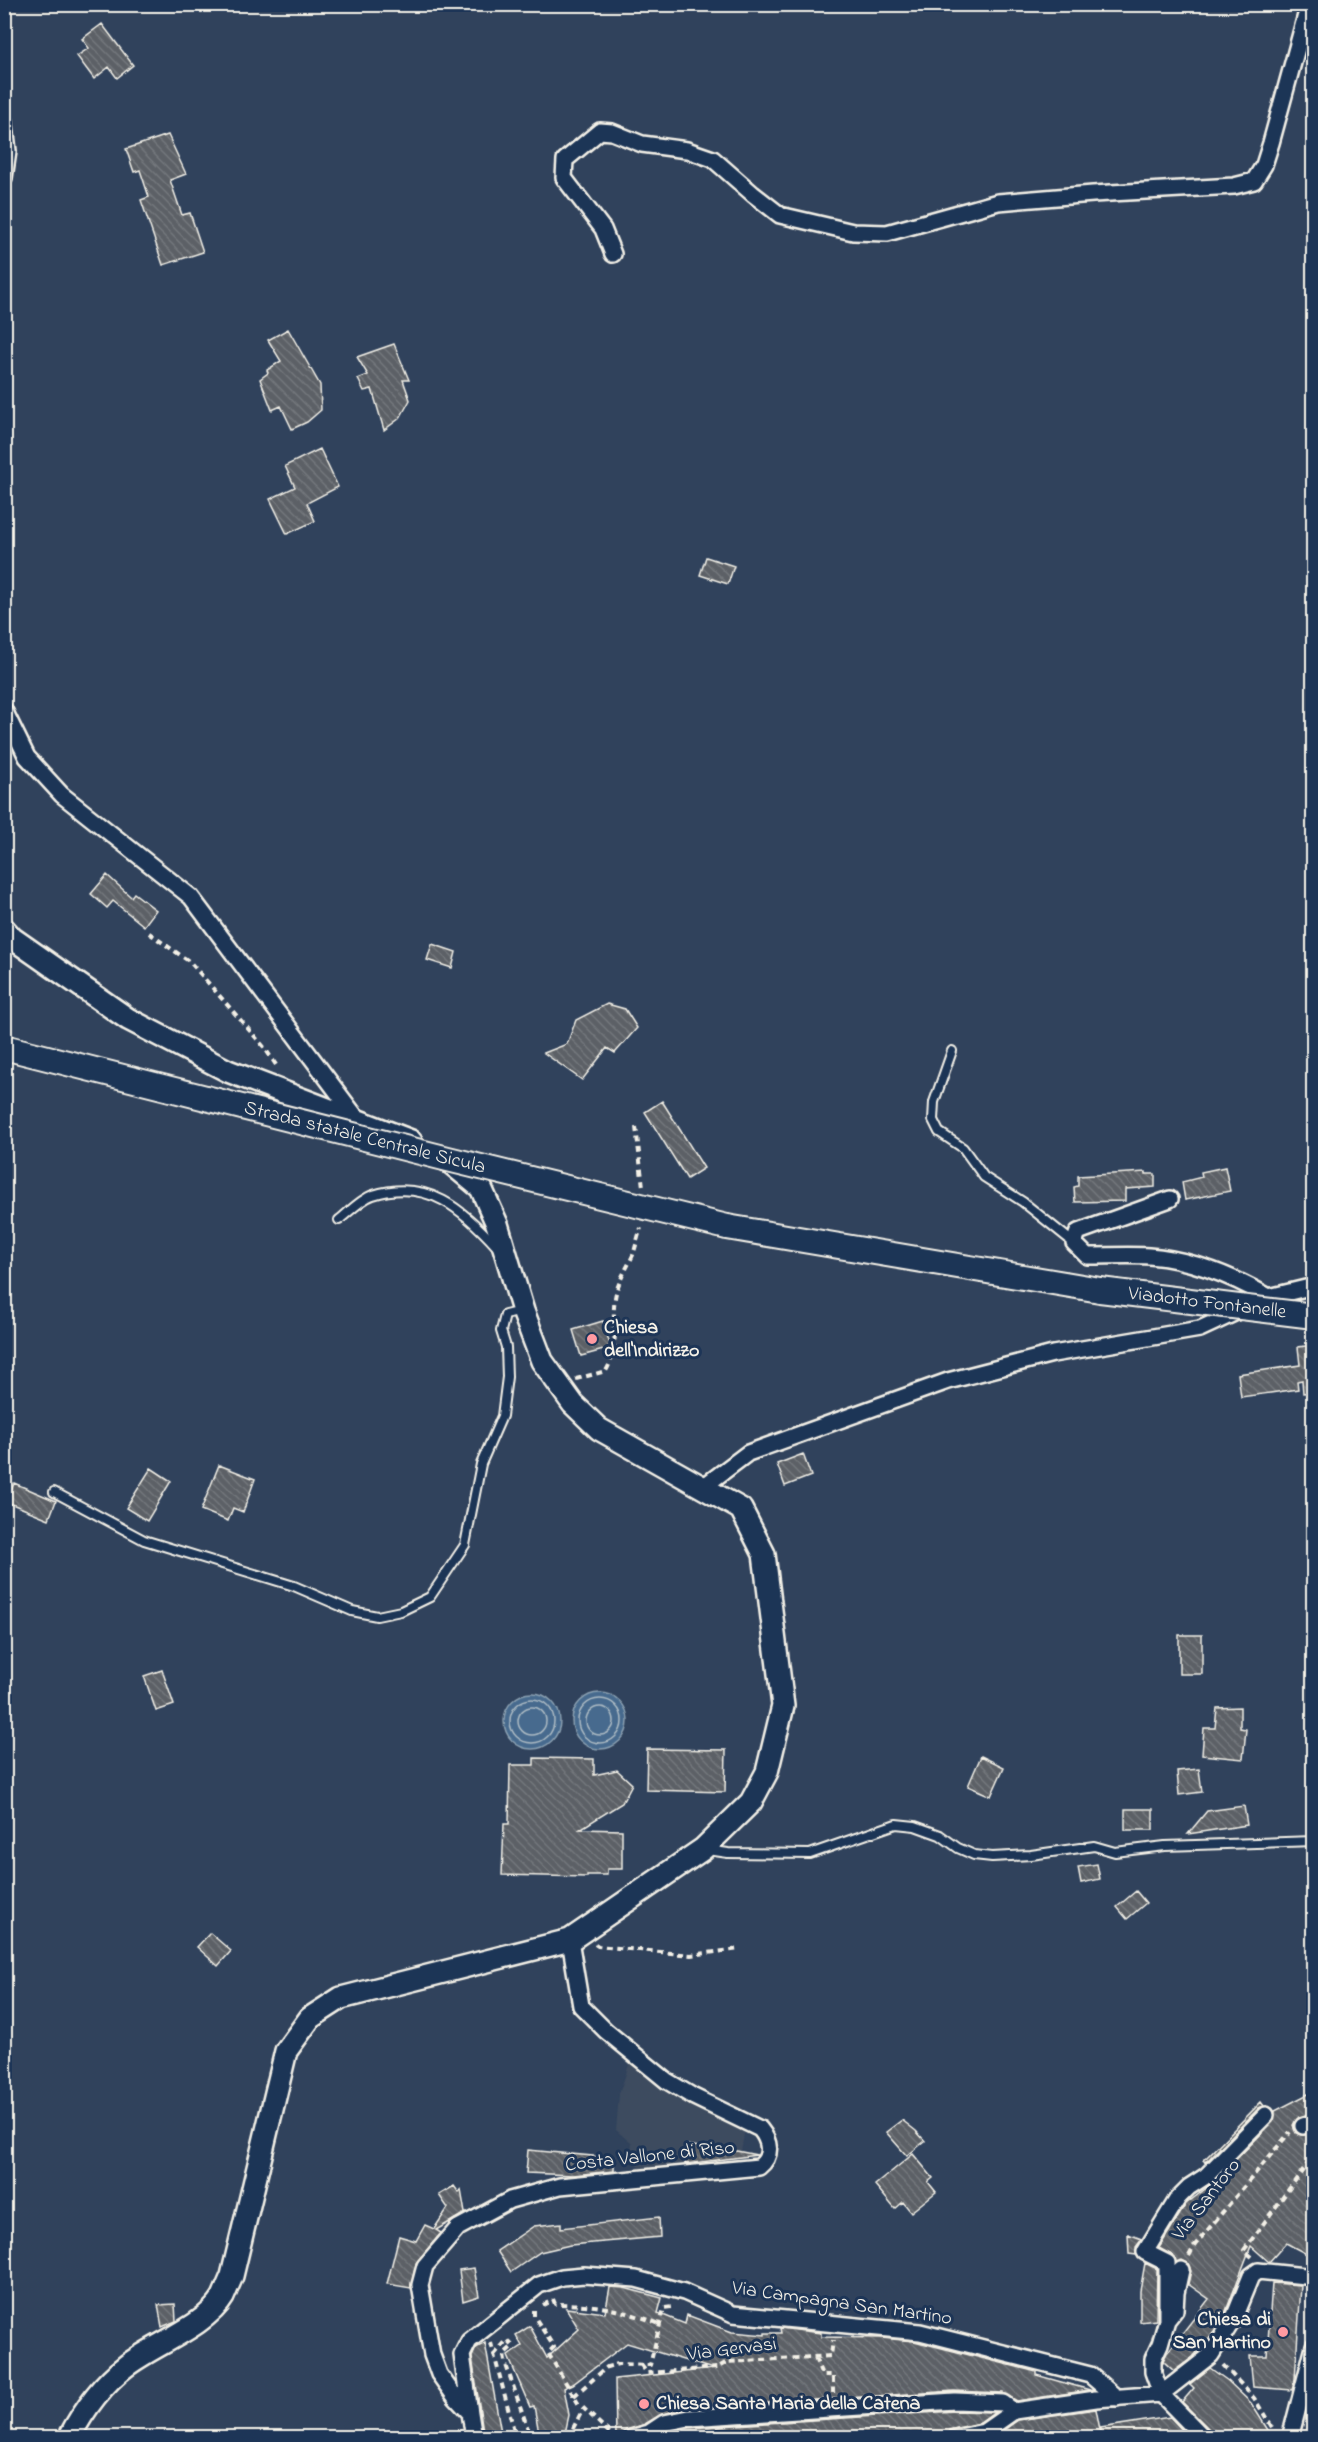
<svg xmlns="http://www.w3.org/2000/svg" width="1318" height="2442" font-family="'Indie Flower',sans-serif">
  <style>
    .built { fill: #3d4b5f }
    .water { fill: #466b8e; stroke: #8ca1b2; stroke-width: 1.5 }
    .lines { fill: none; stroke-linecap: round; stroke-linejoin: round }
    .shore { stroke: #aebbc4; stroke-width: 1.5 }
    .building { fill: url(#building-back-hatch); stroke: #f4f1e8; stroke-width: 1.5 }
    .lane-casing { stroke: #f4f1e8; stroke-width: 12 }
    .street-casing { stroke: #f4f1e8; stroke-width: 20 }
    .secondary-casing { stroke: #f4f1e8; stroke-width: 26 }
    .primary-casing { stroke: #f4f1e8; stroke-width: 28 }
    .path { stroke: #f4f1e8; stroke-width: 4; stroke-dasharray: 6 4.5; stroke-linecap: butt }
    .lane { stroke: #1d3557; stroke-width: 8 }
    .street { stroke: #1d3557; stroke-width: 15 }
    .secondary { stroke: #1d3557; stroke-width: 21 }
    .primary { stroke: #1d3557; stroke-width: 24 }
    .primary-bridge-casing { stroke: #f4f1e8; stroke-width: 28; stroke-linecap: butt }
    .primary-bridge { stroke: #1d3557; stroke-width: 24 }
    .poi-dot { fill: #ff9aa2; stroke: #1d3557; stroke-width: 2 }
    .labels { text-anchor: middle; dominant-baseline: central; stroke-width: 6; stroke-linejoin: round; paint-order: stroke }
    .street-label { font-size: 20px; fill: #f4f1e8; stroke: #1d3557 }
    .poi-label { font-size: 20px; font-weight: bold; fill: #f4f1e8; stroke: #1d3557; text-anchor: start }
  </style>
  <defs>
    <pattern id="building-back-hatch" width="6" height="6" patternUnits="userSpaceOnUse" patternTransform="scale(1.5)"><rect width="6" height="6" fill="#5b6066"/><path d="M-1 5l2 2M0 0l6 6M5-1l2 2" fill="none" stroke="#73777c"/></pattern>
  </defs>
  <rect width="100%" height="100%" fill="#30425c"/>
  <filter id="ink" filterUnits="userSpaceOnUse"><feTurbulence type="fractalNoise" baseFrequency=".0167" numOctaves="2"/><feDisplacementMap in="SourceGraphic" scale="12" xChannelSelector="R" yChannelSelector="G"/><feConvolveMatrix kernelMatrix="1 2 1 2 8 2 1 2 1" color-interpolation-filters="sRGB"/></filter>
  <g filter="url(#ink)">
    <path class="built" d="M630 2062 663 2087 745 2128 740 2158 713 2164 685 2165 641 2172 631 2154 632 2144 616 2130 619 2094Z"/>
    <path class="water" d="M504 1721a28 28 0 1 1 56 0a28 28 0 1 1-56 0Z
      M572 1721a28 28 0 1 1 56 0a28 28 0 1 1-56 0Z"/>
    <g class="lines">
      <path class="shore" d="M510 1721a22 22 0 1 1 44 0a22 22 0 1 1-44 0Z
        M578 1721a22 22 0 1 1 44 0a22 22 0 1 1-44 0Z
        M518 1721a14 14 0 1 1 28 0a14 14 0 1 1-28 0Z
        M586 1721a14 14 0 1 1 28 0a14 14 0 1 1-28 0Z"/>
    </g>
    <path class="building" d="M102 24 133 65 117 78 109 67 94 79 77 56 89 48 82 39Z
      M168 135 186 174 170 180 182 215 190 213 203 252 163 265 141 200 149 197 140 170 134 172 126 149Z
      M288 329 320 385 321 410 307 422 292 429 281 406 272 410 260 379 268 373 267 370 281 361 268 340Z
      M394 344 409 380H403L410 400 400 418 384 430 372 389 364 391 358 379 368 375 357 357Z
      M320 449 338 487 307 503 315 521 287 534 270 499 295 487 285 466Z
      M706 557 734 566 728 584 700 575Z
      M107 875 131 897 134 893 156 910 144 926 113 901 107 908 91 894Z
      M432 944 456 952 452 968 427 960Z
      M607 1004 625 1009 637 1028 615 1053 607 1048 582 1080 544 1053 567 1044 576 1020Z
      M662 1101 704 1168 687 1179 645 1112Z
      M1225 1167 1230 1191 1185 1200 1182 1182 1202 1177 1201 1172Z
      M1146 1172V1174H1155V1187L1125 1189V1201L1075 1202 1074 1187 1078 1186V1176Z
      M603 1321 611 1348 581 1356 573 1330Z
      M1314 1345V1392L1303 1393 1302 1380 1297 1381 1298 1389 1241 1397 1238 1374 1300 1365 1298 1347Z
      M803 1454 811 1476 785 1486 777 1464Z
      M219 1465 255 1479 243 1512 233 1508 228 1521 201 1510Z
      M151 1468 171 1481 147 1521 126 1508Z
      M14 1483 56 1501 49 1519 7 1502Z
      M1179 1635H1202V1674H1179Z
      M162 1670 174 1705 156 1711 144 1676Z
      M1240 1707V1728L1246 1729 1243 1759 1202 1755 1204 1728H1215L1217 1708Z
      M647 1749 726 1750 725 1792 646 1790Z
      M981 1756 1004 1767 991 1796 968 1786Z
      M534 1758 594 1759V1775L617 1770 632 1784 622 1803 580 1829 622 1830V1869H607V1875H587V1877L502 1875 504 1824H509L510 1765H534Z
      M1199 1769 1202 1792 1179 1795 1177 1771Z
      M1244 1806 1247 1825 1188 1834 1207 1811Z
      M1125 1809H1153V1830H1125Z
      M1097 1864 1100 1879 1081 1883 1078 1867Z
      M1136 1891 1146 1903 1127 1919 1117 1907Z
      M210 1933 231 1951 218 1966 197 1947Z
      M1314 2091V2113L1299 2117 1293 2125 1296 2133 1301 2135 1314 2133V2258L1286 2243 1269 2262 1251 2246 1224 2316 1214 2332 1193 2357 1174 2371 1163 2361 1167 2353 1209 2299 1188 2284 1191 2271 1188 2263 1182 2260 1176 2262 1172 2255 1159 2248 1186 2204 1213 2183 1273 2122 1275 2111Z
      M1261 2102 1264 2106 1259 2108 1206 2162 1204 2160Z
      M902 2120 916 2131 925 2141 907 2156 886 2132Z
      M686 2145 706 2148V2145L757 2155 685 2164Z
      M528 2150 614 2158V2171L573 2175 526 2173Z
      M913 2154 933 2178 928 2182 936 2192 911 2212 903 2202 895 2209 875 2185Z
      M454 2186 459 2193 461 2190 465 2213 436 2230 441 2233 416 2263 411 2288 387 2284 399 2236 416 2241 425 2225 434 2229 448 2208 439 2195Z
      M659 2217 660 2237 570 2245 540 2252 511 2272 497 2251 534 2226 561 2223V2228Z
      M1128 2234 1142 2239 1136 2247V2255L1129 2254Z
      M1145 2263 1157 2269 1156 2320 1140 2322V2291Z
      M474 2268 479 2296 463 2301 459 2270Z
      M1272 2283 1301 2285 1295 2379 1292 2390 1253 2387 1250 2356H1267Z
      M610 2287 624 2288 662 2298 658 2313 685 2324 687 2315 732 2332 765 2335V2333H781L780 2328 821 2333V2337L881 2338 914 2341 1029 2370 1036 2372V2375L1090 2390 1017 2401 1003 2393 954 2391 688 2408 662 2414 645 2424 625 2431 621 2438H616L615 2379 713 2369 627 2343 573 2384 564 2388 569 2415 564 2438H540L534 2406 530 2407 508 2356 522 2346 516 2335 530 2326 547 2358 579 2329 566 2308 605 2313Z
      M175 2304 176 2321 162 2327 158 2305Z
      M485 2343 502 2438H484L472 2357 476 2348Z
      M1210 2368 1228 2381 1251 2403 1273 2438H1214L1211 2431 1182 2402 1194 2388 1190 2384Z
      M1096 2409 1101 2435V2428L1170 2417 1184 2432 1158 2438H993L1018 2420Z
      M955 2411 995 2412 980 2423 949 2430 946 2438H660L668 2432 690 2428Z"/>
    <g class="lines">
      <g class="lane-casing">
        <path id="lane" d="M952 1051 934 1102 933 1120 939 1132 963 1148 984 1177 1023 1202 1074 1243
          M339 1220C349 1212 361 1199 373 1195 428 1178 463 1209 498 1248
          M54 1492 144 1540 294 1586 352 1611 377 1616 401 1611 430 1597 465 1545 481 1464 502 1416 507 1377 506 1347 501 1331 505 1315 522 1311
          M708 1850 728 1853 810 1854 896 1824 915 1826 940 1835 958 1848 974 1855 992 1857 1031 1855 1094 1846 1115 1852 1165 1846 1314 1841"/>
      </g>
      <g class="street-casing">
        <path id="street" d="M4 117 8 151 4 178
          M613 254 603 229 564 178 565 160 600 131 612 132 642 144 687 150 713 159 753 194 780 215 853 232 887 233 998 202 1093 194 1234 186 1254 181 1264 165 1271 143 1309 4
          M4 710 27 757 62 795 191 897 359 1121
          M1170 1199 1078 1232 1074 1243 1087 1256C1108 1256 1129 1255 1149 1256 1191 1259 1232 1276 1269 1297
          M703 1487 748 1453 948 1381 1053 1354 1200 1329 1269 1297 1314 1286
          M1303 2126 1314 2122
          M1181 2270 1176 2293 1175 2310 1167 2320 1160 2344 1153 2359V2372L1161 2394 1204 2438
          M1167 2320V2263L1145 2252 1178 2198 1189 2187 1206 2176 1266 2115
          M1161 2394 1211 2355 1233 2320 1251 2276 1258 2271 1314 2277
          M470 2413 462 2355 469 2341 539 2285 562 2277 584 2275 636 2279 684 2292 733 2314 920 2332 1090 2375 1117 2398
          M474 2438 470 2413 456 2398 439 2374 432 2355 420 2285 425 2266 458 2228 510 2200 560 2186 759 2167C773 2156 770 2141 760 2129L694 2097 667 2081 606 2031 581 2006 570 1940
          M631 2438 649 2433 664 2423 689 2418 955 2401 1003 2403 1014 2411 1096 2399 1161 2394
          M955 2438 984 2432 1014 2411
          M1290 2438 1314 2346"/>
      </g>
      <g class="secondary-casing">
        <path id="secondary" d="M4 929 12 938 128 1019 228 1071 411 1141
          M69 2438C83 2411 101 2385 126 2366 153 2345 206 2326 223 2297 226 2290 229 2283 232 2276L286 2051 310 2018 341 1998 570 1940 703 1849 751 1802 767 1772 783 1706 764 1554 741 1509 599 1429 573 1404 542 1361 523 1311 497 1224 481 1188 446 1159"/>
      </g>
      <g class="primary-casing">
        <path id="primary" d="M727 1227 1100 1290"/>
      </g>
      <path class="path" d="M149 933 190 962 264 1047 278 1068
        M636 1127 643 1187
        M576 1379 606 1371C623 1341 608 1320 617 1289 621 1277 628 1266 633 1255 636 1246 638 1236 641 1228
        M595 1944 598 1946 691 1955 740 1949
        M1189 2256 1195 2245 1290 2132
        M1252 2257 1244 2250 1314 2155
        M553 2299 555 2304C597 2304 620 2309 660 2324
        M543 2305 553 2300
        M534 2310V2316L554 2347 548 2353 578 2403 614 2437
        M491 2343 516 2438
        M494 2355 507 2340 513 2346 504 2354 505 2362 531 2438
        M815 2358 822 2375H833V2393
        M641 2365 647 2373 717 2368 727 2362 831 2356 833 2340
        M1223 2365 1254 2398 1275 2432
        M574 2396 607 2367 618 2364 650 2365 664 2308 672 2307
        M568 2438 583 2409"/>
      <use href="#lane" class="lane"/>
      <use href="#street" class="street"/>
      <use href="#secondary" class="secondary"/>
      <use href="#primary" class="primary"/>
      <g class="primary-bridge-casing">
        <g id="primary-bridge">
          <path id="s1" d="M4 1047 448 1159 727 1227"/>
          <path id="s2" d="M1100 1290 1314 1316"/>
        </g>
      </g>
      <use href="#primary-bridge" class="primary-bridge"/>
    </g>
  </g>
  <g class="poi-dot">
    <circle cx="592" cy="1339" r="6"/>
    <circle cx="1283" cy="2332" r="6"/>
    <circle cx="644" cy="2404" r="6"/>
  </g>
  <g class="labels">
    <g class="street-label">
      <text stroke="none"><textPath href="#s1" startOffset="372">Strada statale Centrale Sicula</textPath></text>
      <text stroke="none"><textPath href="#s2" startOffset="108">Viadotto Fontanelle</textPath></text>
      <text transform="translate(650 2157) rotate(-6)">Costa Vallone di Riso</text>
      <text transform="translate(1207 2200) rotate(-52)">Via Santoro</text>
      <text transform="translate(842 2304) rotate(8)">Via Campagna San Martino</text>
      <text transform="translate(732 2350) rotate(-7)">Via Gervasi</text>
    </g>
    <g class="poi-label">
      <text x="604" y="1328">Chiesa<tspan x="604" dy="23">dell'Indirizzo</tspan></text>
      <text x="1271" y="2320" text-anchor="end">Chiesa di<tspan x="1271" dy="23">San Martino</tspan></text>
      <text x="656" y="2404">Chiesa Santa Maria della Catena</text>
    </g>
  </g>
  <rect width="1318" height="2442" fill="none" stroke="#1d3557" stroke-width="24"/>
  <rect x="12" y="12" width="1294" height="2418" fill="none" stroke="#f4f1e8" stroke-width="2" filter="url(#ink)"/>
</svg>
